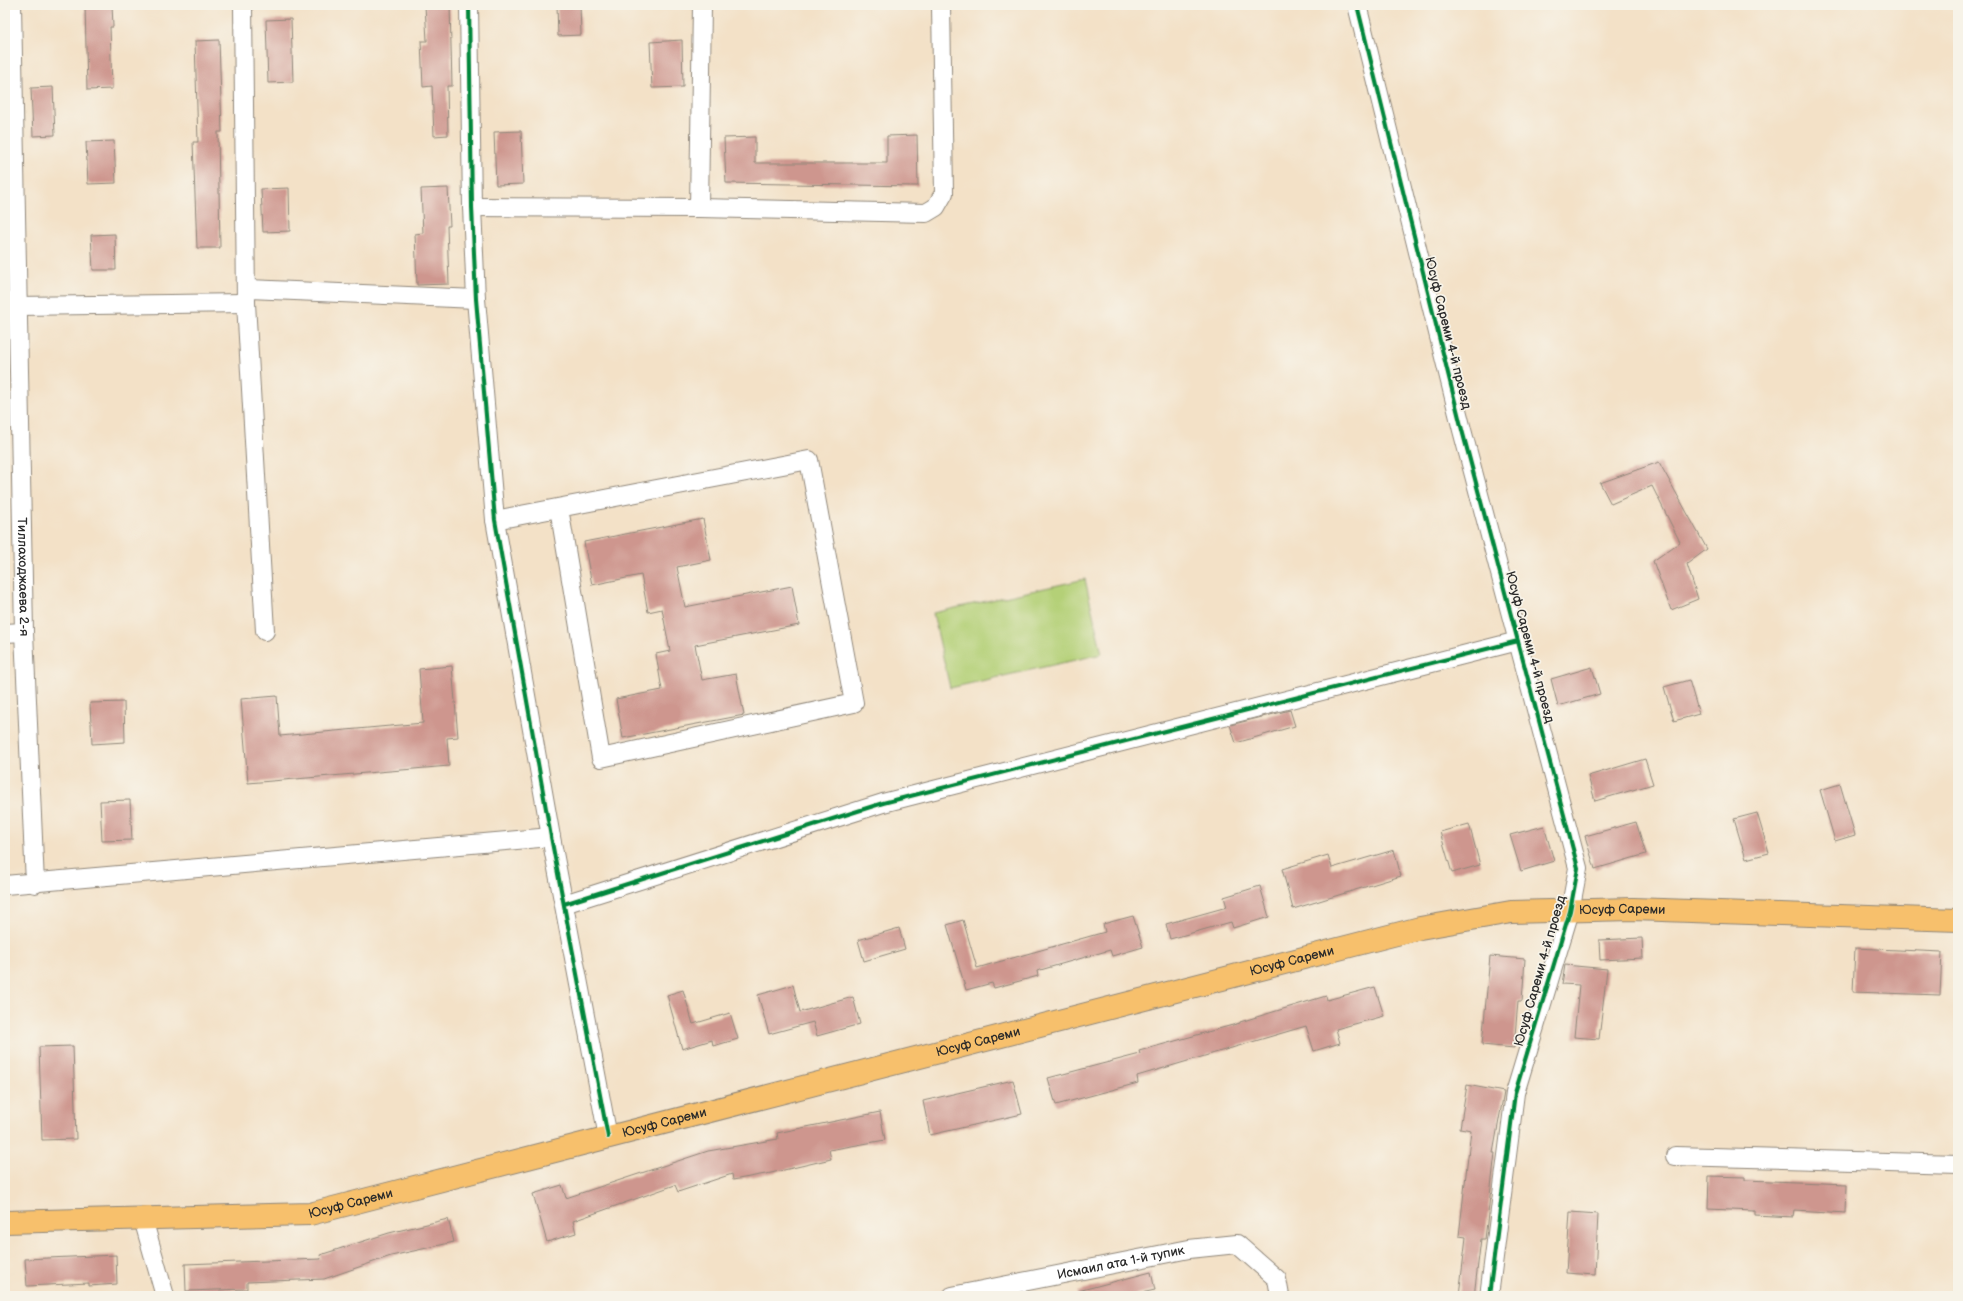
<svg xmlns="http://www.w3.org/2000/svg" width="1963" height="1301" font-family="'Balsamiq Sans',sans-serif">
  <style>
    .green { fill: #b4d077; stroke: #707e51 }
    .building { fill: #ce968e }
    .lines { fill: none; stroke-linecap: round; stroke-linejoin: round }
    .minor-casing { stroke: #8f8679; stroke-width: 20 }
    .major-casing { stroke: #8f8679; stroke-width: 24 }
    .minor { stroke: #fff; stroke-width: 18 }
    .major { stroke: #f7c06c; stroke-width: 22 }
    .cycleway-casing { stroke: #f7f3e8; stroke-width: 6 }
    .cycleway { stroke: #00873e; stroke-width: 4 }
    .labels { text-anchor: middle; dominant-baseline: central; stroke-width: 3.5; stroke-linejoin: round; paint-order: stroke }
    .street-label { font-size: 13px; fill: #2b2b2b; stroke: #f7f3e8 }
  </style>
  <rect width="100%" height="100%" fill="#f7f3e8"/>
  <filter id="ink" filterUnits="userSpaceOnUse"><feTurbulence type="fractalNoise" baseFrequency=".025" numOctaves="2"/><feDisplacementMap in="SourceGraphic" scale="8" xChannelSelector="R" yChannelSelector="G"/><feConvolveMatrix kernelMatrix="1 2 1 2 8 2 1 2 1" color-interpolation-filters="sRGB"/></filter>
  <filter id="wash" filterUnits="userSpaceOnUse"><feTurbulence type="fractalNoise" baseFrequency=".012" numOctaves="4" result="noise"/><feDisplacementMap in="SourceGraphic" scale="16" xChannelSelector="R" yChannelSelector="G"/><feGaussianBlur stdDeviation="0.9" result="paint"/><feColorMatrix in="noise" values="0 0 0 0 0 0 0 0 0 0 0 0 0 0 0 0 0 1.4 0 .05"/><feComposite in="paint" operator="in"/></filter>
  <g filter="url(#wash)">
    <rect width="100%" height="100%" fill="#f3e1c7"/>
    <path class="green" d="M1085 579 1102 654 950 688 933 613Z"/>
    <g id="blocks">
      <path class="building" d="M85 5H112L113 27H110L112 89 87 90Z
        M425 5H450L452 86H447L448 135 434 136 432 86 423 87 421 41H427Z
        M557 5H580L581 35 558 36Z
        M291 19 293 82 268 83 266 20Z
        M219 40 222 132H218L220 248H197L193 142H198L195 41Z
        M682 40 683 87 652 88 650 42Z
        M53 87 55 135 33 136 31 88Z
        M521 131 523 184 496 185 494 132Z
        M917 135 918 186 726 183 724 138 755 137V163H887V136Z
        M114 141 116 183 88 184 86 142Z
        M289 188 290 231 263 232 261 189Z
        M448 188 450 226H447L449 284 417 285 415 234 423 233 421 189Z
        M115 234 116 270H93L91 235Z
        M1659 462 1707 549 1687 564 1698 599 1671 610 1653 561 1680 542 1652 486 1611 504 1600 483Z
        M703 519 711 560 677 567 685 607 792 586 799 625 695 645 702 680 736 674 744 715 623 738 616 699 662 690 656 654 670 651 662 609 648 612 641 575 592 585 584 542Z
        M452 666 458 737 447 738 449 766 248 783 241 699 277 696 280 736 423 723 419 669Z
        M1592 667 1600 694 1558 706 1551 679Z
        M1689 680 1699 714 1674 721 1664 687Z
        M124 702 125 742 92 744 90 703Z
        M1290 710 1295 726 1236 743 1230 725Z
        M1645 759 1653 784 1595 801 1588 776Z
        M1840 784 1855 835 1835 841 1820 790Z
        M130 800 132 840 102 841 100 801Z
        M1757 813 1769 853 1746 859 1734 819Z
        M1636 822 1646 854 1595 869 1585 836Z
        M1469 824 1480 865 1452 873 1440 832Z
        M1544 826 1554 861 1521 871 1510 835Z
        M1394 850 1401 876 1293 909 1282 869 1328 855 1332 868Z
        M1260 886 1269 917 1233 928 1231 922 1170 939 1166 924 1227 907 1224 897Z
        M1133 916 1143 947 1112 956 1110 950 1037 971 1038 976 994 988 992 983 966 990 947 925 963 920 977 968 1105 932 1103 924Z
        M899 928 905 949 864 961 858 940Z
        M1642 938 1643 958 1600 960 1599 940Z
        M1855 948 1942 952 1940 995 1853 992Z
        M1490 956 1525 959 1522 1001H1518L1514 1048 1482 1045Z
        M1565 965 1607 969 1599 1039 1574 1037 1579 985 1562 984Z
        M793 985 800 1012 853 997 860 1024 817 1036 813 1022 769 1034 758 995Z
        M1375 987 1384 1016 1336 1029 1340 1043 1314 1051 1306 1026 1137 1076 1138 1083 1056 1105 1048 1078 1140 1054 1139 1051 1240 1023V1022L1326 996 1327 1000Z
        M683 990 693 1024 730 1013 738 1039 713 1046 712 1040 682 1049 667 995Z
        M73 1046 76 1139 42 1140 39 1047Z
        M1013 1080 1022 1114 930 1135 923 1101Z
        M1467 1085 1504 1092 1493 1153H1495L1485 1239H1481L1474 1296H1459L1466 1237 1459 1236 1471 1130 1460 1128Z
        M880 1112 885 1140 829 1150 831 1159 771 1173 733 1180 732 1174 678 1192 675 1185 573 1221 576 1233 547 1242 533 1194 562 1185 566 1198 708 1151 778 1139 777 1133Z
        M1709 1176 1745 1177V1180L1847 1184 1846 1214 1795 1211 1794 1217 1754 1215V1211L1708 1209Z
        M1570 1212 1598 1214 1595 1275 1566 1273Z
        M448 1219 454 1242 391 1256 324 1279 247 1282V1289L186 1291 185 1264 321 1259 320 1255 389 1233Z
        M116 1255 117 1284 89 1286V1283L27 1286 25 1259Z
        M1151 1272 1155 1290 1128 1296H1079L1078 1291Z"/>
    </g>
  </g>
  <g filter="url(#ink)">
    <use href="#blocks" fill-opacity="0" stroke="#8f8679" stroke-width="1"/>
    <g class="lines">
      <g class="minor-casing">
        <g id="minor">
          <path id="s1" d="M12 5 24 632 35 884"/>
          <path d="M243 5 246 303 265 631"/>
          <path d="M469 5 472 207 476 299 495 520 551 837 608 1137"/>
          <path d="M1357 5 1462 430 1578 868 1570 911 1515 1093 1489 1296"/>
          <path d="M472 207 699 208 926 213 936 207 944 193 941 5"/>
          <path d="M699 208 702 5"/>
          <path d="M247 289 476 299"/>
          <path d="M17 306 246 303"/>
          <path d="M495 520 809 460 854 703 601 758 559 508"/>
          <path d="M5 633 24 632"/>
          <path d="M5 885 551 837"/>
          <path d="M564 904 883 803 1518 641"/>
          <path d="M1675 1156 1958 1164"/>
          <path d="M143 1219 165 1296"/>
          <path id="s2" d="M952 1296 1189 1249 1237 1244 1277 1279 1280 1296"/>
        </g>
      </g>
      <g class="major-casing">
        <g id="major">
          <path id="s3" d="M5 1222 310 1214 1420 928 1511 912 1633 909 1958 920"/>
        </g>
      </g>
      <use href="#minor" class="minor"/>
      <use href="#major" class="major"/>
      <g class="cycleway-casing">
        <path id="cycleway" d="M469 5 472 207 476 299 495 520 551 837 608 1137
          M1357 5 1462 430 1578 868 1570 911 1515 1093 1489 1296
          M564 904 883 803 1518 641"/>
      </g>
      <use href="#cycleway" class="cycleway"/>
    </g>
  </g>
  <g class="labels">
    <g class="street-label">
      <text transform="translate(1448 333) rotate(76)">Юсуф Сареми 4-й проезд</text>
      <text stroke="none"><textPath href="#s1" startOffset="572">Тиллаходжаева 2-я</textPath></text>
      <text transform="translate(1530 647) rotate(75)">Юсуф Сареми 4-й проезд</text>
      <text stroke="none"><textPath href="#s3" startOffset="1655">Юсуф Сареми</textPath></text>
      <text stroke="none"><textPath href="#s3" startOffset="1319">Юсуф Сареми</textPath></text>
      <text transform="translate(1540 971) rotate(-74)">Юсуф Сареми 4-й проезд</text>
      <text stroke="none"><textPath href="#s3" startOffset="995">Юсуф Сареми</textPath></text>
      <text stroke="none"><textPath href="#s3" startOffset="671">Юсуф Сареми</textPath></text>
      <text stroke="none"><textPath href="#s3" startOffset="347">Юсуф Сареми</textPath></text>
      <text stroke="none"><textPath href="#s2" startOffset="172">Исмаил ата 1-й тупик</textPath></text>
    </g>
  </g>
  <rect width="1963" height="1301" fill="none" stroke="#f7f3e8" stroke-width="20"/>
</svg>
